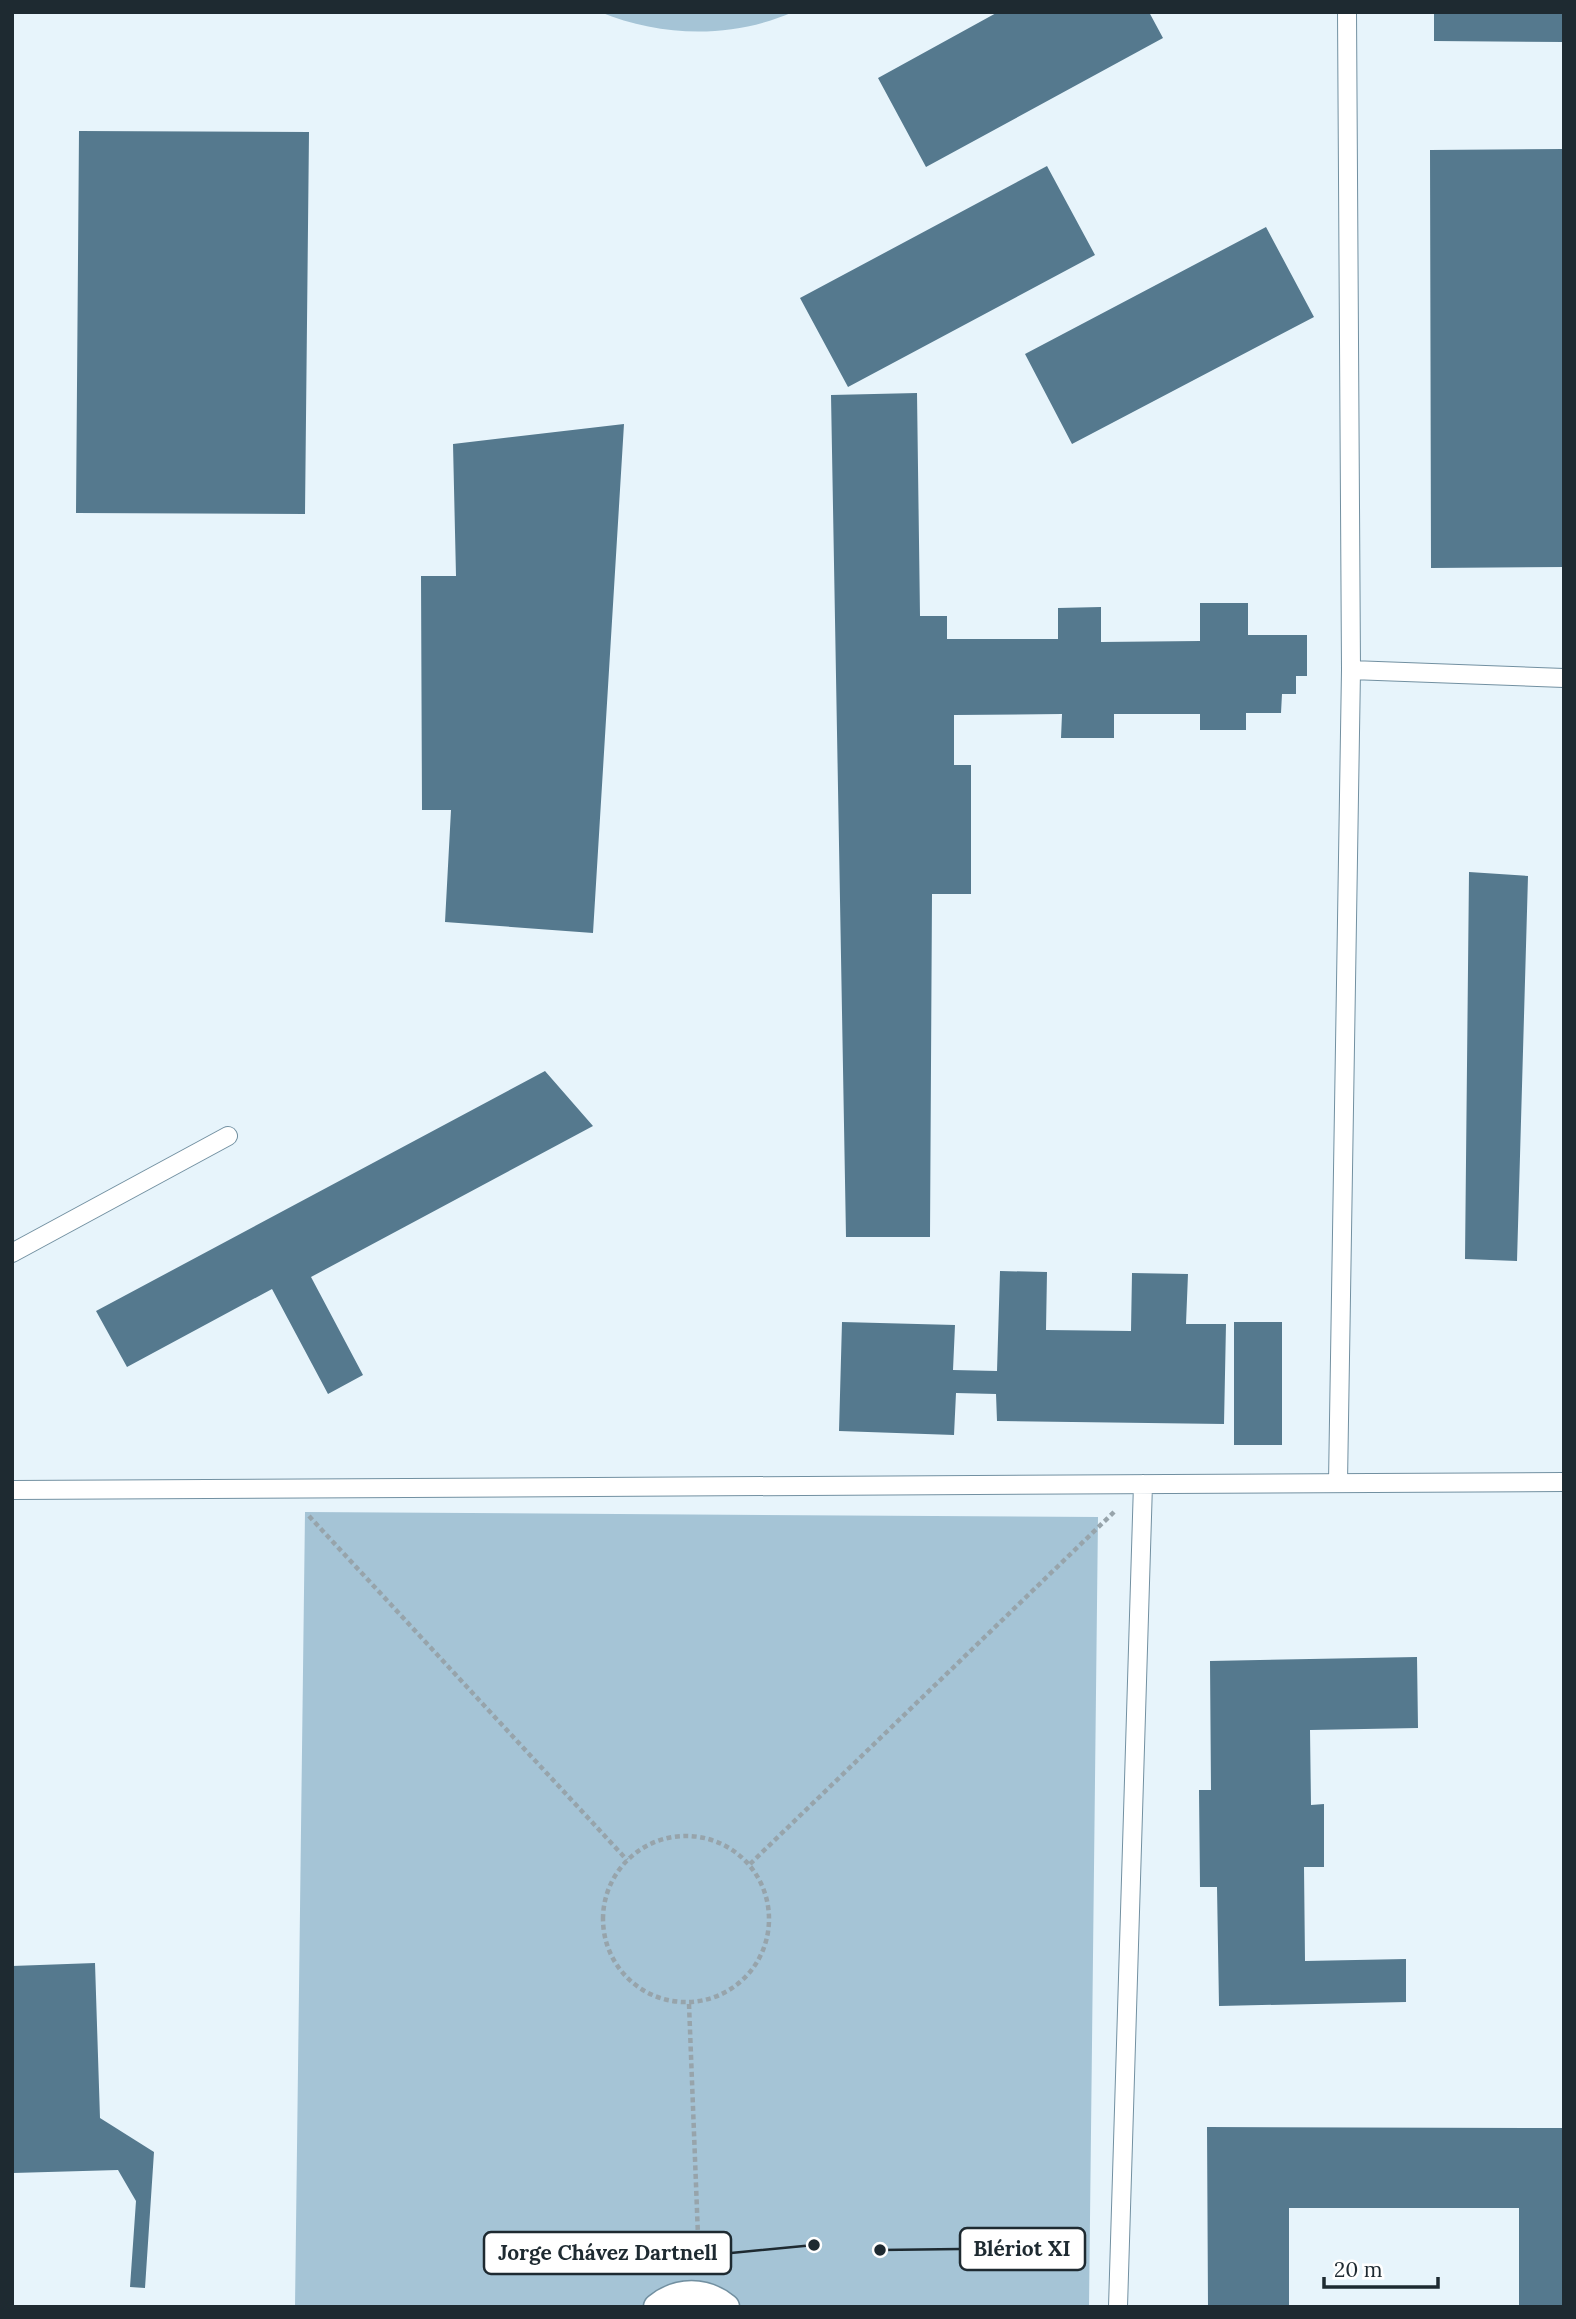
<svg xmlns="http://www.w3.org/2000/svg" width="1576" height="2319" font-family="Lora,serif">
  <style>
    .green { fill: #a5c4d6 }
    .building { fill: #55798e }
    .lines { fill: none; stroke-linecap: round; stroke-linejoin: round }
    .service-casing { stroke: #7290a1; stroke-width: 20 }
    .pedestrian-casing { stroke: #7290a1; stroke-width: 29 }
    .path { stroke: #97a4ab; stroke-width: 4.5; stroke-dasharray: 5 3.5; stroke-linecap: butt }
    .service { stroke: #fff; stroke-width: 18 }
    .pedestrian { stroke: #fff; stroke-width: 26 }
    .leader { fill: none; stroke: #1e2a31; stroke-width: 2.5 }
    .callout-dot { fill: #1e2a31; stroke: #fff; stroke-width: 2.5 }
    .callout { fill: #fff; stroke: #1e2a31; stroke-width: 2.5 }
    .callout-label { font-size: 21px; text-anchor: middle; font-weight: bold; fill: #1e2a31 }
  </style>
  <rect width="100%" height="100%" fill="#e7f4fb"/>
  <path class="green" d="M600 12H793C732 39 661 37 600 12Z
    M305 1512 1098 1517 1089 2307H295Z"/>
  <path class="building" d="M998 12H1149L1163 38 926 167 878 78Z
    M1434 12H1564V42L1434 41Z
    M79 131 309 132 305 514 76 513Z
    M1564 149V567L1431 568 1430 150Z
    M1047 166 1095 255 848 387 800 298Z
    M1266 227 1314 317 1072 444 1025 354Z
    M917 393 920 616H947V639H1058V608L1101 607V642L1200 641V603H1248V635H1307V676H1296V694H1282L1281 713H1246V730H1200V714H1114V738H1061L1062 714 954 715V765H971V894H932L930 1237H846L831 395Z
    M624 424 593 933 445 922 451 810H422L421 576H456L453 444Z
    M1469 872 1528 876 1517 1261 1465 1259Z
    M545 1071 593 1126 311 1277 363 1375 328 1394 272 1289 127 1367 96 1311Z
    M1000 1271 1047 1272 1046 1330 1131 1331 1132 1273 1188 1274 1186 1324H1226L1224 1424 997 1421 996 1394 956 1393 954 1435 839 1431 842 1322 955 1325 953 1370 997 1371Z
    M1234 1322H1282V1445H1234Z
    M1417 1657 1418 1728 1310 1730 1311 1805 1324 1804V1867H1304L1305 1961 1406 1959V2002L1219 2006 1217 1887H1200L1199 1790H1211L1210 1661Z
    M95 1963 100 2118 154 2152 145 2288 130 2287 136 2201 118 2170 13 2173 12 1966Z
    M1207 2127 1564 2128V2307H1519V2208H1289V2307H1208Z"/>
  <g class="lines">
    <g class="service-casing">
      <path id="service" d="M1351 670 1564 678
        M12 1253 228 1136
        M1338 1483 1351 670 1347 12
        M12 1490 1564 1482
        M1118 2307 1143 1484"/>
    </g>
    <g class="pedestrian-casing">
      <path id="pedestrian" d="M657 2307C678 2290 705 2290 726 2307"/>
    </g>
    <path class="path" d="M309 1516 627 1860
      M603 1919a83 83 0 1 1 166 0a83 83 0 1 1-166 0Z
      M750 1864 1114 1512
      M689 2004 699 2262"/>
    <use href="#service" class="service"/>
    <use href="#pedestrian" class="pedestrian"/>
  </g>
  <path class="leader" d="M880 2250L960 2249M814 2245L731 2253"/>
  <g class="callout-dot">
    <circle cx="880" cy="2250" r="7"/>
    <circle cx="814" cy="2245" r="7"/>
  </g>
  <g class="callout">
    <rect x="960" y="2228" width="125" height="42" rx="7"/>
    <rect x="484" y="2232" width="247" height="42" rx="7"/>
  </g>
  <g class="callout-label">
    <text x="1022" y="2256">Blériot XI</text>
    <text x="608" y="2260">Jorge Chávez Dartnell</text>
  </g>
  <rect width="1576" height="2319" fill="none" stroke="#1e2a31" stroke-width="28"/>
  <path d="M1324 2277v10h114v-10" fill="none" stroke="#1e2a31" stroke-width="3.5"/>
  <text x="1334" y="2277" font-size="21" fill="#1e2a31" stroke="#ffffff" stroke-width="5" paint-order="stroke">20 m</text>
</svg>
